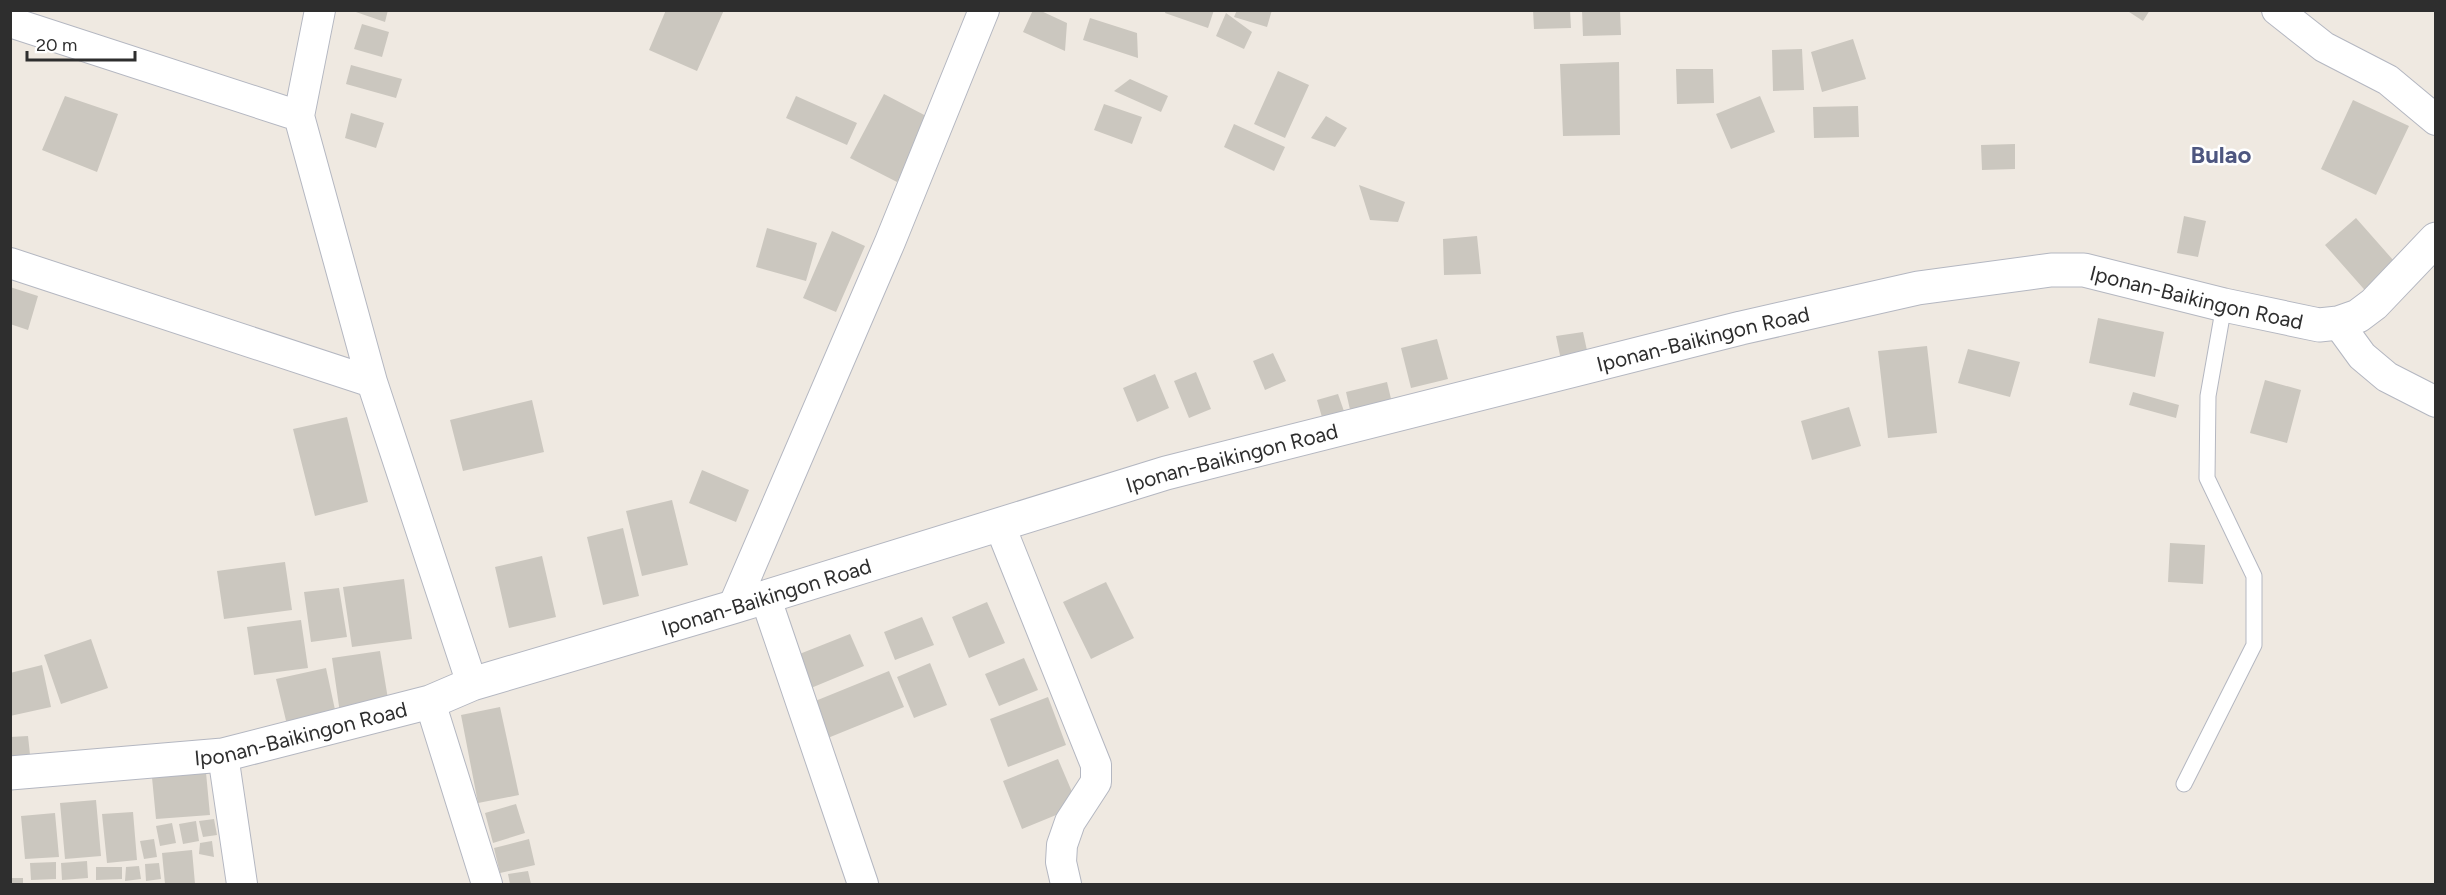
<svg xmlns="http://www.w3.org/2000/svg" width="2446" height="895" font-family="Figtree,sans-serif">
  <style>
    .building { fill: #cbc7bf }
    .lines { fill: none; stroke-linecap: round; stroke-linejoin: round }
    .service-casing { stroke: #b4b7c1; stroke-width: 17 }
    .minor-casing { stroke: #b4b7c1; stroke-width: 32 }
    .tertiary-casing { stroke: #b4b7c1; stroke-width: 35 }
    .service { stroke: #fff; stroke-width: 15 }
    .minor { stroke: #fff; stroke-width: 30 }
    .tertiary { stroke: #fff; stroke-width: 33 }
    .labels { text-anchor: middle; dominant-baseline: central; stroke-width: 5; stroke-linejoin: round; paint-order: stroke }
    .street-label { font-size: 21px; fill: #2e2e2e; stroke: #fff }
    .quarter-label { font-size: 24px; font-weight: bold; fill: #4d5680; stroke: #fff }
  </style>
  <rect width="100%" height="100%" fill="#efe9e1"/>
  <path class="building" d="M350 10H388L385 22Z
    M666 10H724L697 71 649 50Z
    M1033 10H1039L1067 23 1065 51 1023 32Z
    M1166 10H1214L1208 28 1165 13Z
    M1237 10H1272L1267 27 1234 17Z
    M1533 10H1570L1571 28 1534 29Z
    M1582 10H1620L1621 35 1583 36Z
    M2126 10H2150L2143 21Z
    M1226 13 1252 32 1244 49 1216 36Z
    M1090 18 1137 33 1138 58 1083 40Z
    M362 24 389 32 382 57 354 49Z
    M1853 39 1866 79 1822 92 1811 52Z
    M1802 49 1804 90 1773 91 1772 50Z
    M1619 62 1620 135 1563 136 1560 64Z
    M351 65 402 79 396 98 346 84Z
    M1676 69H1713L1714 103 1677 104Z
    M1278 71 1309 85 1285 138 1254 124Z
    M1130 79 1168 96 1161 112 1114 91Z
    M884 94 930 118 897 182 850 158Z
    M65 96 118 114 97 172 42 150Z
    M796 96 857 123 847 145 786 118Z
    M1760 96 1775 132 1731 149 1716 114Z
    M2353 100 2409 126 2376 195 2321 169Z
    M1104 104 1142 117 1132 144 1094 130Z
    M1858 106 1859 137 1814 138 1813 107Z
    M351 113 384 123 376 148 345 138Z
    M1326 116 1347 128 1335 147 1311 138Z
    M1234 124 1285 147 1274 171 1224 147Z
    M2015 144V169L1982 170 1981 145Z
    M1359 185 1405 202 1398 222 1370 220Z
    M2184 216 2206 221 2198 257 2177 253Z
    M2356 218 2401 269 2370 296 2325 245Z
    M767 228 817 243 806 281 756 267Z
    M832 231 865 246 836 312 803 298Z
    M1477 236 1481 274 1444 275 1443 239Z
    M10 287 38 296 28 330 10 324Z
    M2098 318 2164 332 2155 377 2089 363Z
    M1583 332 1588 355 1561 360 1556 336Z
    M1437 339 1448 379 1411 388 1401 348Z
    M1927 346 1937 433 1888 438 1878 351Z
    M1968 349 2020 362 2010 397 1958 383Z
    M1273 353 1286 381 1265 390 1253 361Z
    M1196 372 1211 409 1189 418 1174 381Z
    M1155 374 1169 408 1137 422 1123 388Z
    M2265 380 2301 390 2287 443 2250 433Z
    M1387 382 1392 403 1351 414 1346 392Z
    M2133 392 2179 405 2176 418 2129 405Z
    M1338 394 1346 417 1324 424 1317 400Z
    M532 400 544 452 463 471 450 420Z
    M1849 407 1861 446 1812 460 1801 421Z
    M347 417 368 502 315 516 293 429Z
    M702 470 749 490 736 522 689 503Z
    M672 500 688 565 642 576 626 511Z
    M623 528 639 596 603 605 587 537Z
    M2170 543 2205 545 2203 584 2168 582Z
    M542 556 556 617 509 628 495 567Z
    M285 562 292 610 224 619 217 571Z
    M404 579 412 639 352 647 343 587Z
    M1106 582 1134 638 1091 659 1063 602Z
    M339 588 347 637 311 642 304 592Z
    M987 602 1005 643 969 658 952 617Z
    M922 617 934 645 895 660 884 632Z
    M301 620 308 668 254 675 247 627Z
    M850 634 864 666 811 688 797 655Z
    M91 639 108 688 61 704 44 655Z
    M380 651 389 705 340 713 332 658Z
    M1024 658 1038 690 999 706 985 674Z
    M930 663 947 705 914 718 897 677Z
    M42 665 51 707 10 716V673Z
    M326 668 337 719 288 729 276 679Z
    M889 671 904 707 818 742 803 706Z
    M1048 697 1066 745 1008 767 990 719Z
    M500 707 519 795 478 803 461 715Z
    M28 736 31 764 10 765V737Z
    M1058 759 1078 806 1022 829 1003 781Z
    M205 762 210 815 156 819 151 767Z
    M96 800 101 856 65 859 60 803Z
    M516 804 525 833 493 843 485 813Z
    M133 812 137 860 107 863 102 814Z
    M55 813 59 857 25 859 21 816Z
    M214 819 217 835 203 837 199 821Z
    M196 821 199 841 183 844 179 824Z
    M172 823 176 843 160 846 156 826Z
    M154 839 157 857 144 859 140 841Z
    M529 839 535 865 500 873 494 848Z
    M212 841 214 857 199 854 200 843Z
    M192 850 195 884H165L162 853Z
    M87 861 88 878 62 880 61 863Z
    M56 862V879L31 880 30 863Z
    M159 863 161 879 146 881 145 864Z
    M139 866 141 879 125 881 126 867Z
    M96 867H122V879L96 880Z
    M528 871 531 884H510L508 874Z
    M10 878H23V884H10Z"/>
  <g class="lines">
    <g class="service-casing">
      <path id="service" d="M2184 784 2254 645V576L2207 478 2208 396 2224 305"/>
    </g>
    <g class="minor-casing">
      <path id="minor" d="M320 10 299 116 372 382 472 684
        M2277 10 2324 47 2388 80 2436 120
        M10 22 299 116
        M10 263 372 382
        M2338 323 2362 356 2387 377 2436 402
        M1000 526 1096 765V782L1070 822 1062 845 1061 862 1066 884
        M765 596 863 884
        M733 607 890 242 984 10
        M430 702 487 884
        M223 755 242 884"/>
    </g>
    <g class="tertiary-casing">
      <g id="tertiary">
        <path id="s1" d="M10 773 223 755 430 702 472 684 733 607 1166 473 1741 328 1918 288 2051 270H2084L2224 305 2319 325 2338 323 2358 316 2374 304 2436 239"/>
      </g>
    </g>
    <use href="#service" class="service"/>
    <use href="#minor" class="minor"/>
    <use href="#tertiary" class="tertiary"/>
  </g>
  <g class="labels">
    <g class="street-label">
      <text stroke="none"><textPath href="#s1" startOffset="2256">Iponan-Baikingon Road</textPath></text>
      <text stroke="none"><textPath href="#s1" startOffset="1752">Iponan-Baikingon Road</textPath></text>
      <text stroke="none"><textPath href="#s1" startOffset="1266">Iponan-Baikingon Road</textPath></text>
      <text stroke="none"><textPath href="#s1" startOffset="780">Iponan-Baikingon Road</textPath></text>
      <text stroke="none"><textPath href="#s1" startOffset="294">Iponan-Baikingon Road</textPath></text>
    </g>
    <g class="quarter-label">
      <text x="2221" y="154">Bulao</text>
    </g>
  </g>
  <rect width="2446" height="895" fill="none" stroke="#2e2e2e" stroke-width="24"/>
  <path d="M27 51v9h108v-9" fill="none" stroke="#2e2e2e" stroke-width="3"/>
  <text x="36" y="51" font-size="18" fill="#2e2e2e" stroke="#ffffff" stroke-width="4.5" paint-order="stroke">20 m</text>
</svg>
